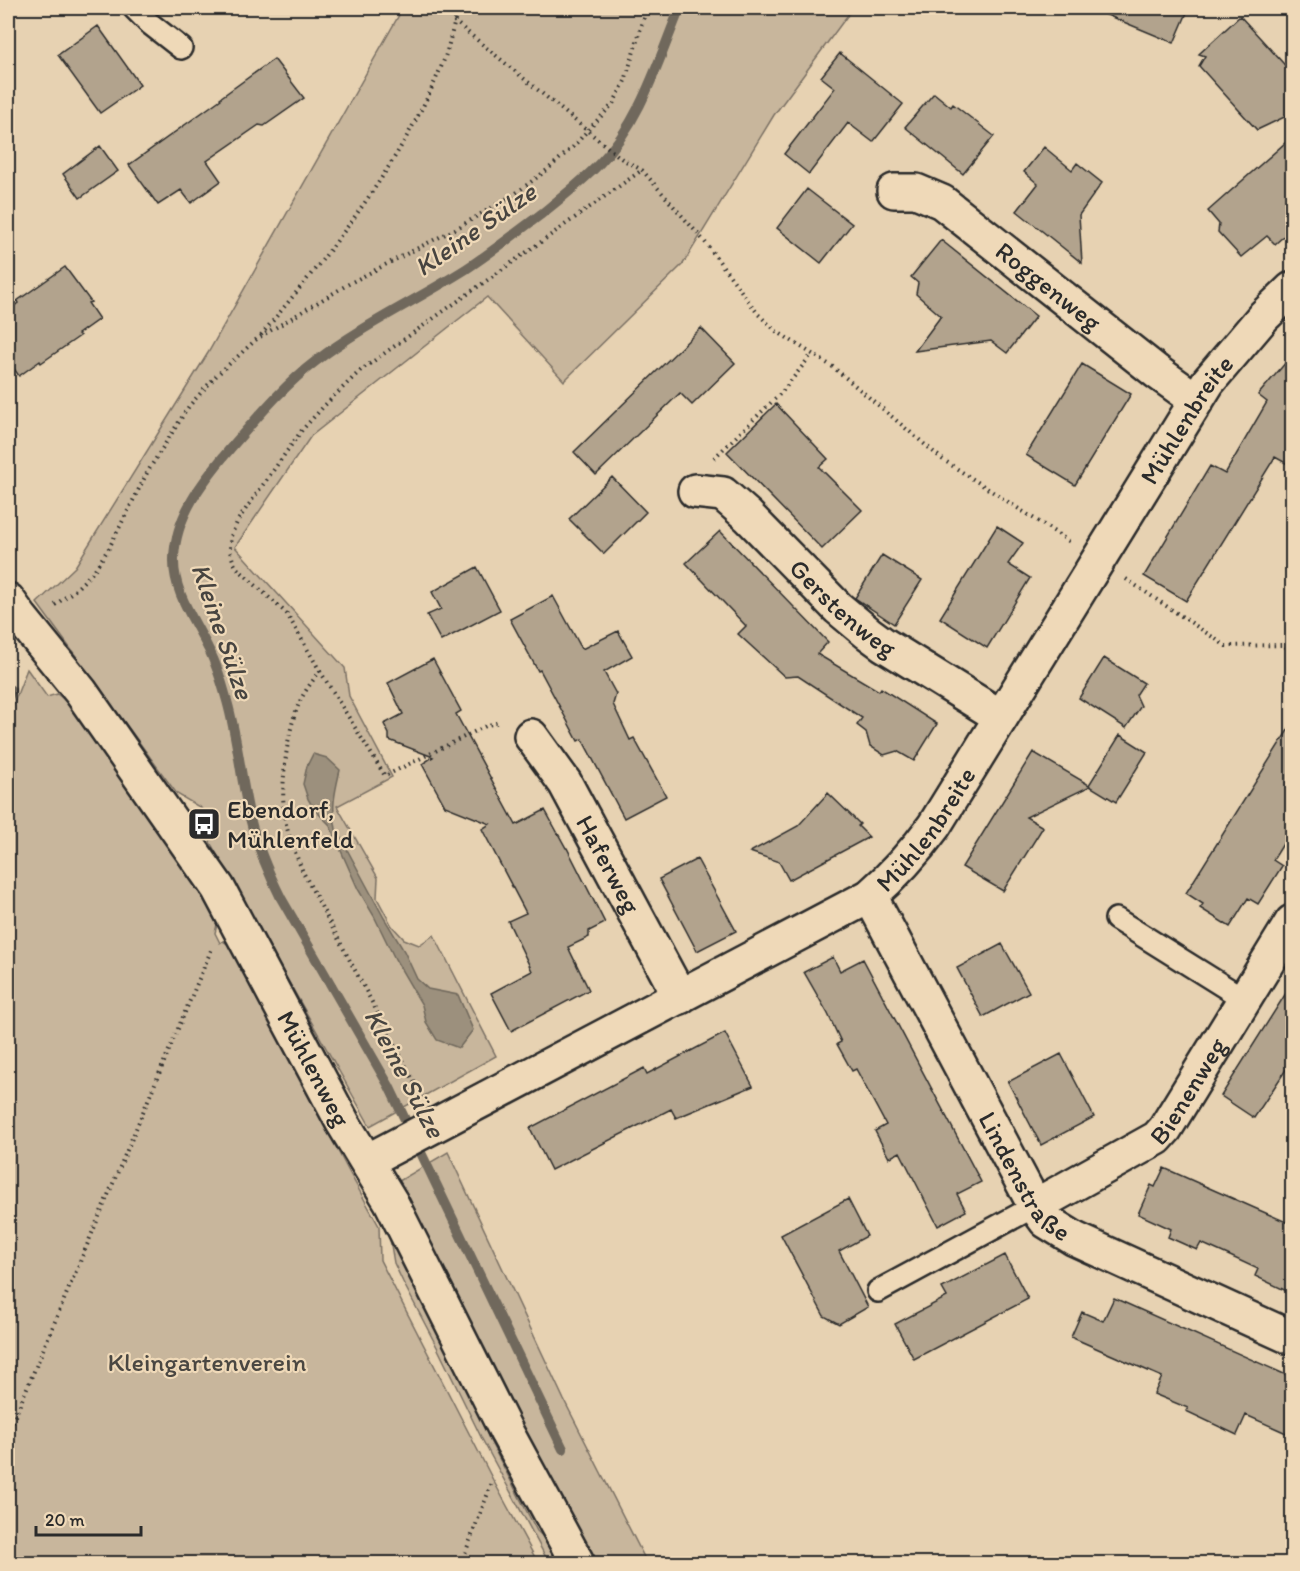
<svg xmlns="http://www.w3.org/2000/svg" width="1300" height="1571" font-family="Itim,sans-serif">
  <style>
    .green { fill: #c8b69c; stroke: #7a7064; stroke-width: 1.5 }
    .water { fill: #9c907d; stroke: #6f685c; stroke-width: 1.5 }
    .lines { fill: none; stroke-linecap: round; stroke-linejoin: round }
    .stream { stroke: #6f685c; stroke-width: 10 }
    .building { fill: #b2a38d; stroke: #2b2b2b; stroke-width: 1.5 }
    .lane-casing { stroke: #2b2b2b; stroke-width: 26 }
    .street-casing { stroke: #2b2b2b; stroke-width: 38 }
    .path { stroke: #2b2b2b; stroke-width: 4; stroke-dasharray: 1.5 4.5; stroke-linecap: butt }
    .lane { stroke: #efd9b8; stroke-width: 21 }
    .street { stroke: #efd9b8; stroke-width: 33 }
    .labels { text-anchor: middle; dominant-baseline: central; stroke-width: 4.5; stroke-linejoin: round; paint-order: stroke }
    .street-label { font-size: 26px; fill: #2b2b2b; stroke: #efd9b8 }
    .poi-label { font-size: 26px; fill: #2b2b2b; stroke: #efd9b8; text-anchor: start }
    .park-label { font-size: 26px; fill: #4a4742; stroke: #efd9b8 }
    .water-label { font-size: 27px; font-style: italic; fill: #474440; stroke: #efd9b8 }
  </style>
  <rect width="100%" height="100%" fill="#e7d2b2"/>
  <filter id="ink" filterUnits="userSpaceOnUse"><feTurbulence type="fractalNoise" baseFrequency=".0167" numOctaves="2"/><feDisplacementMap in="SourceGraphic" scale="12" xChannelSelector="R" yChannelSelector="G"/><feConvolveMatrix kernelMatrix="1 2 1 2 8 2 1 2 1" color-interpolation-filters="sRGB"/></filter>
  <g filter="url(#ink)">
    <path class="green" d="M403 8H853L774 115 683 264 564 381 487 297 311 436 235 547 345 668 349 696 392 777 337 806 378 878 377 898 392 926 404 939 419 945 434 935 496 1056 370 1126 210 842 215 828 201 808 177 794 37 603 75 567 208 353Z
      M27 669 47 697 57 694 71 705 86 724 131 793 219 916 215 933 220 943 223 941 231 946 348 1170 379 1226 380 1260 493 1480 538 1563H8V718Z
      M448 1152 564 1400 647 1563H589L394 1184Z
      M388 1227 470 1388 489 1439 537 1531 559 1551 566 1563H549L482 1439 437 1347 403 1282 394 1263Z"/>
    <path class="water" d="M313 754 327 758 340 770C335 792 331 806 336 829L384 918 404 951 417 979 428 989 458 995 473 1030 459 1048 437 1040 426 1022 422 1005 395 959 374 916 358 889 329 824 314 809 308 799 303 784 307 766Z"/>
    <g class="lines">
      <path class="stream" d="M8 699 11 690
        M563 1449 389 1086 281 898C268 872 257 846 250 818 241 780 238 740 227 701 222 683 217 665 208 648 194 619 173 592 174 559 175 516 203 481 229 450 257 418 283 386 316 361 363 325 417 300 466 269 492 252 516 233 540 215 560 199 582 182 600 163 641 121 658 61 680 8"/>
    </g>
    <path class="building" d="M1090 8H1189L1174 43Z
      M1240 16 1293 74V113L1257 130 1199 66 1205 56 1199 54Z
      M98 26 140 85 100 113 58 55Z
      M840 53 903 104 873 142 848 123 809 174 784 154 835 88 821 77Z
      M274 59 304 98 264 126 259 125 207 161 221 181 191 203 181 190 158 205 129 165 221 99 220 98Z
      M934 93 951 107 953 104 994 136 963 174 905 127Z
      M1293 136V228L1275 244 1267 236 1241 257 1218 232 1219 224 1208 211Z
      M100 146 118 171 80 198 63 174Z
      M1044 147 1072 170 1077 163 1102 183 1079 215 1082 263 1017 211 1038 184 1024 172Z
      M807 189 852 224 821 263 777 228Z
      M941 240 1036 316 1007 353 991 341 915 351 941 316 916 294 918 283 911 277Z
      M65 267 91 302 88 303 99 319 78 334 80 336 41 363 40 361 19 376 8 360V311L18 303 17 301Z
      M701 328 735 363 692 405 680 393 596 475 574 452Z
      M1293 354V467L1275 457 1186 601 1144 576 1210 466 1225 474 1267 402 1258 395Z
      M1082 364 1131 394 1075 485 1026 455Z
      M776 404 828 459 819 467 862 510 822 549 727 452Z
      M612 477 646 512 604 554 569 519Z
      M997 526 1023 543 1008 564 1030 578 987 648 940 618Z
      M720 531 828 642 817 654 879 691 881 688 937 724 914 761 897 751 884 755 870 746 866 732 857 725 862 718 798 676 785 677 738 634 746 626 686 563Z
      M882 555 922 580 894 624 855 598Z
      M477 567 500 610 441 641 427 615 441 609 432 592Z
      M553 596 582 649 618 631 632 656 604 672 616 694 613 704 630 740 634 738 666 796 624 818 582 739 578 741 540 670 538 671 510 619Z
      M1104 658 1144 683 1136 695 1141 706 1126 728 1079 698Z
      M433 659 461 711 456 714 516 825 545 810 566 848H567L605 923 589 931V937L568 947 589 990 511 1031 491 993 532 971 508 921 526 913 482 829 490 824 445 806 422 764 433 757 389 740V734L384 724 403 714 388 683Z
      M1293 722V828L1273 860 1282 866 1258 904 1248 898 1230 927 1200 908 1203 904 1186 893Z
      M1120 735 1147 752 1116 802 1090 786 1026 817 1043 827 1003 891 962 867 1033 752 1089 785Z
      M828 793 860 824 858 826 869 837 789 880 779 862 750 852 798 826Z
      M697 859 736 931 697 951 659 879Z
      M1002 944 1029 992 983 1017 957 968Z
      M833 957 840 971 863 959 981 1182 957 1194 966 1211 938 1226 900 1152 889 1158 875 1131 886 1125 856 1069 852 1071 837 1044 841 1042 828 1014 804 972Z
      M1293 982V1059L1254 1118 1221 1096Z
      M725 1033 753 1086 676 1118 671 1109 551 1170 530 1128 644 1068 647 1074Z
      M1061 1054 1094 1117 1041 1145 1008 1082Z
      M1164 1168 1293 1225V1294L1255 1276 1258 1269 1230 1256 1201 1243 1197 1250 1168 1237 1171 1229 1138 1214 1151 1185 1155 1187Z
      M848 1199 867 1236 839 1251 868 1307 839 1324 824 1316 781 1235Z
      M1005 1255 1028 1299 914 1359 895 1324 947 1297 942 1288Z
      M1114 1298 1293 1378V1436L1246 1415 1237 1435 1186 1411 1188 1408 1154 1394 1162 1377 1071 1337 1082 1312 1103 1321Z"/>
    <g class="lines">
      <g class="lane-casing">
        <path id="lane" d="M134 8 149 23 181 48
          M1116 919 1244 999
          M878 1291 1035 1206"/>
      </g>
      <g class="street-casing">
        <g id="street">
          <path id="s1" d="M894 191H916L942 202 1157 372 1196 400"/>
          <path id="s2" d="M695 491 723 494 748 516 838 608 868 633 883 644 1001 717"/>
          <path id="s3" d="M8 600 21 618 81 692 218 888 343 1123 391 1202 507 1433 578 1564"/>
          <path id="s4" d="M531 736 565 783 680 997"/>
          <path id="s5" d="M870 896 1035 1206 1046 1221 1075 1239 1292 1338"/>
          <path id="s6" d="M367 1161 870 896C894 875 915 852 934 826L1208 382 1264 316 1292 289"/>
          <path id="s7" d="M1035 1206 1157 1138 1165 1129 1292 922"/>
        </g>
      </g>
      <path class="path" d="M454 21 595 137 622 159 642 170 705 242 758 314 776 331 833 367 942 459 1070 542
        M261 335C332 250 402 164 444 60 450 43 453 25 459 8
        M714 458 782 392 812 354
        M1126 579 1226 646 1283 645 1292 651
        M55 605 75 590 93 572 109 548 148 471 189 406 217 375 258 338 352 282 459 227 516 193 547 170 573 147 587 131 613 104 625 81 647 8
        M320 671 385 776 488 725 500 722
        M420 1093 303 872C296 855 289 838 285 820 280 790 286 735 298 706 303 693 311 683 320 671L287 614 236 567 234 563 230 552V545L231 536 238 520 302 430 324 406 361 370 642 170
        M8 1433 212 948
        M461 1564 493 1480"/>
      <use href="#lane" class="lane"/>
      <use href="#street" class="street"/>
    </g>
  </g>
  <defs>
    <g id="bus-square" transform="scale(1.725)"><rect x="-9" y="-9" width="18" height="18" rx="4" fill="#2b2b2b" stroke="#efd9b8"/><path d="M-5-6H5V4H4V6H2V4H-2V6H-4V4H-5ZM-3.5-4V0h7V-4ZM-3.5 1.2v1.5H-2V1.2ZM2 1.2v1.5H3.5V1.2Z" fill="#fff"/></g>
  </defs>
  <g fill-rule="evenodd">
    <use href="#bus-square" x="204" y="824"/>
  </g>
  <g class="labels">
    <g class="street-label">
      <text stroke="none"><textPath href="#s1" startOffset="186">Roggenweg</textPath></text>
      <text stroke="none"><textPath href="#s6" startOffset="1142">Mühlenbreite</textPath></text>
      <text stroke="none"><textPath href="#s2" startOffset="194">Gerstenweg</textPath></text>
      <text stroke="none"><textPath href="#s6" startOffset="656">Mühlenbreite</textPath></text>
      <text stroke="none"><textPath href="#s4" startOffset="150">Haferweg</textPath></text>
      <text stroke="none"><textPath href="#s3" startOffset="561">Mühlenweg</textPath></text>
      <text stroke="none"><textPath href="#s7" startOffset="196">Bienenweg</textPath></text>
      <text stroke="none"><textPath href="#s5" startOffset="321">Lindenstraße</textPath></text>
    </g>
    <g class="poi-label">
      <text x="227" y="809">Ebendorf,<tspan x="227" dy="30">Mühlenfeld</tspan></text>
    </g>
    <g class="park-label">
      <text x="207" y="1362">Kleingartenverein</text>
    </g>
    <g class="water-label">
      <text transform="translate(475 229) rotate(-35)">Kleine Sülze</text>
      <text transform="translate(223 631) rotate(71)">Kleine Sülze</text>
      <text transform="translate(405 1073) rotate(62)">Kleine Sülze</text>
    </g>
  </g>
  <rect width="1300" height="1571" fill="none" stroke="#efd9b8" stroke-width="30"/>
  <rect x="15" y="15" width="1270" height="1541" fill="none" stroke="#2b2b2b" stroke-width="2" filter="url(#ink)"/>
  <path d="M36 1526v9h105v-9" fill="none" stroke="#2b2b2b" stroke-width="3"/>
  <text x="45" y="1526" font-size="18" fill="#2b2b2b" stroke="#efd9b8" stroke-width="4.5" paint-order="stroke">20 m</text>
</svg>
